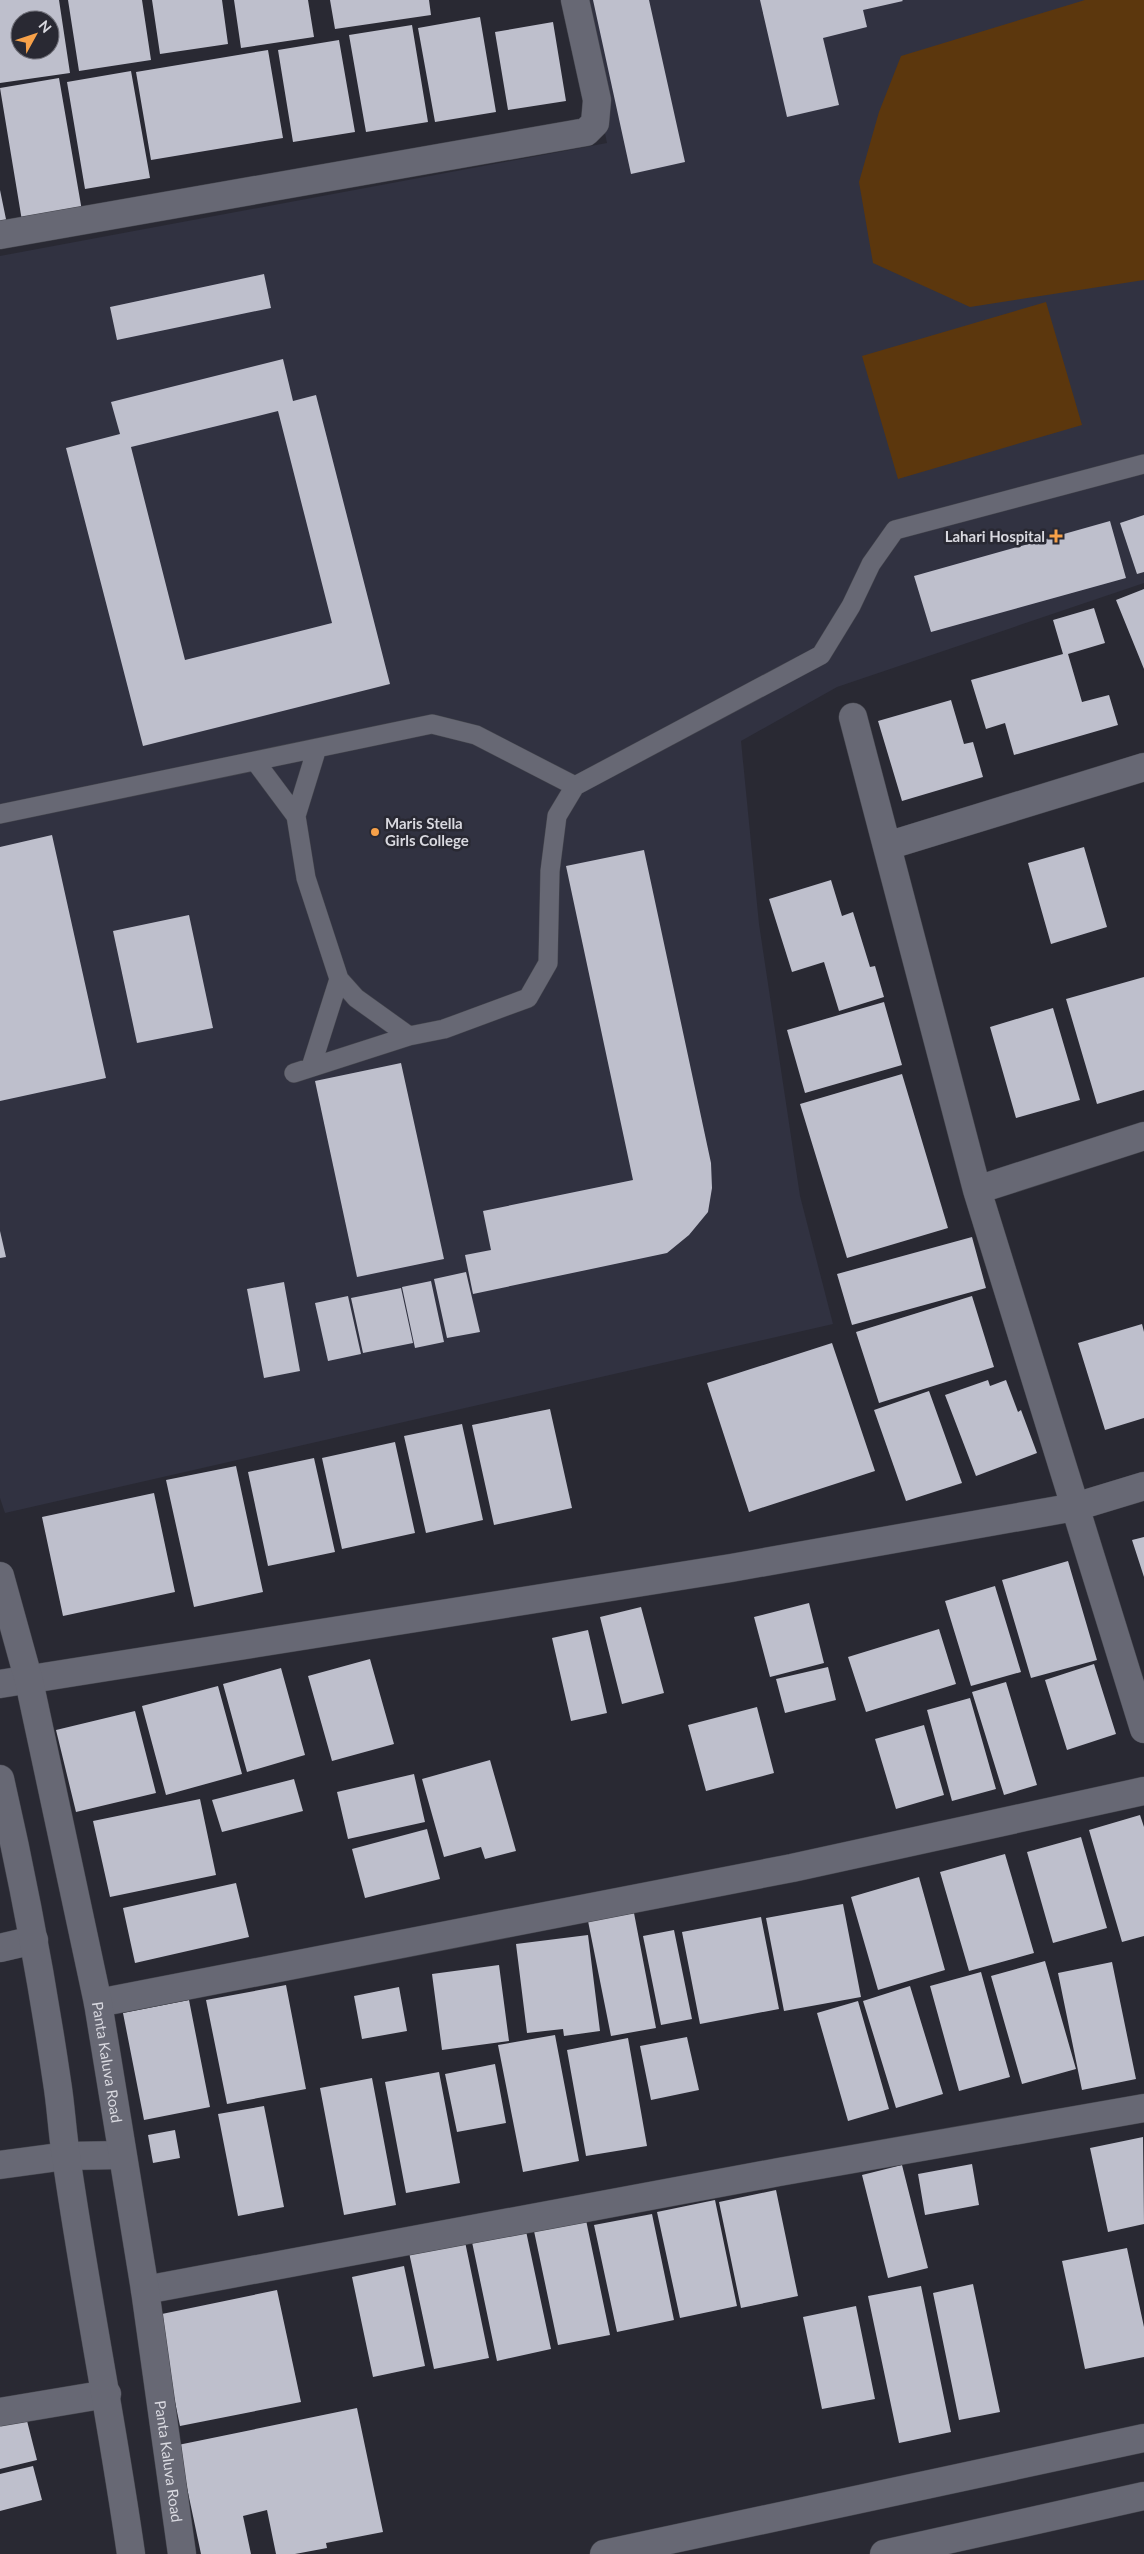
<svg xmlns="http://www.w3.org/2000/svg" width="1144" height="2554" font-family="Lato,sans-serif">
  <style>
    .built { fill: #313241 }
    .green { fill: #5c370d }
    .building { fill: #bebfcc; fill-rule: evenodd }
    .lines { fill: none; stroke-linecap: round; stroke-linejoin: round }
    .service-casing { stroke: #45464e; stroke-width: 20 }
    .minor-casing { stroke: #45464e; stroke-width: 29 }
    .tertiary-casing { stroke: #45464e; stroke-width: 29 }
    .service { stroke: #676874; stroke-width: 19 }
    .minor { stroke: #676874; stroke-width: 28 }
    .tertiary { stroke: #676874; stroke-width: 28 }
    .poi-dot { fill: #f7a149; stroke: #292933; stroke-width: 2 }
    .labels { text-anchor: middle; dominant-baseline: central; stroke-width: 5; stroke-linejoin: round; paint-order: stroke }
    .poi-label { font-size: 15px; font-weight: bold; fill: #d9d9e0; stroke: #292933; text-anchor: end }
    .street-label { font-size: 15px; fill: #d9d9e0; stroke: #292933 }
  </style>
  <rect width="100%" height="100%" fill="#292933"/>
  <path class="built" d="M578 0H1144V583L837 687 741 741 759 924 800 1196 833 1324 5 1513 0 1498V256L607 143Z"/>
  <path class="green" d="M1085 0H1144V280L970 307 873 263 859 182 879 112 901 56Z
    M1046 302 1082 425 898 479 862 356Z"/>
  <path class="building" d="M0 0H59L70 73 0 83ZM20 20H50V50H20Z
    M68 0H142L151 60 79 71Z
    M152 0H222L228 44 160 54Z
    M234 0H308L314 37 241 48Z
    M330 0H429L431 15 335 29Z
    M593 0H649L685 162 631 174Z
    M760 0H902L903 1 863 10 867 27 823 38 839 105 787 117Z
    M480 17 496 112 435 122 418 28Z
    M553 22 566 101 508 110 495 32Z
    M412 25 428 122 366 132 349 35Z
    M339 40 355 132 293 142 278 50Z
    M268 50 283 138 151 160 136 72Z
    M131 71 150 178 85 189 67 82Z
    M59 78 82 211 22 221 0 88Z
    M0 190 7 224 0 225Z
    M264 274 271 308 117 340 110 307Z
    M283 359 293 401 316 395 390 684 143 746 66 448 120 434 111 402ZM278 411 332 623 185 660 131 447Z
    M1144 515V572L1137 574 1120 523Z
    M1110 521 1126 578 931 632 914 576Z
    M1144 589V669L1116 600Z
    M1094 608 1105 643 1068 654 1082 702 1109 695 1118 725 1014 755 1005 723 986 729 971 680 1063 654 1053 620Z
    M951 700 964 744 973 742 983 777 902 801 878 721Z
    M52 835 106 1078 0 1101V847Z
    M1084 847 1107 927 1051 944 1028 863Z
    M644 850 711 1163 712 1188 708 1212 689 1235 667 1253 473 1294 465 1255 491 1250 483 1211 633 1180 566 866Z
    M831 880 842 916 853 912 870 967 875 966 884 997 839 1011 824 962 792 972 769 899Z
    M189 915 213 1028 137 1043 113 931Z
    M1144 977V1090L1097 1104 1066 999Z
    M884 1002 902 1065 805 1093 787 1030Z
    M1053 1008 1080 1100 1016 1118 990 1027Z
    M401 1063 444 1259 357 1277 315 1081Z
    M902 1074 948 1228 847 1258 800 1104Z
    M0 1231 6 1257 0 1258Z
    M972 1237 986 1288 852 1325 837 1274Z
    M466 1272 480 1332 447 1338 434 1279Z
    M431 1281 444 1342 415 1348 402 1287Z
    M284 1282 300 1371 264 1378 247 1289Z
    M401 1288 413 1343 363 1353 351 1298Z
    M348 1296 361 1354 328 1361 315 1303Z
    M972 1296 994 1367 879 1403 856 1332Z
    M1142 1324 1144 1332V1418L1105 1430 1078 1343Z
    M832 1343 875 1471 749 1512 707 1383Z
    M988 1380 990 1386 1006 1380 1018 1412 1021 1410 1037 1453 976 1476 945 1395Z
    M929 1391 962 1483 906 1501 874 1410Z
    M550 1409 572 1508 494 1525 472 1425Z
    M462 1424 483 1520 426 1533 404 1436Z
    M395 1442 415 1533 342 1549 322 1458Z
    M314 1458 335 1552 268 1566 248 1472Z
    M236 1466 263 1592 194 1607 166 1480Z
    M154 1493 175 1592 63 1616 42 1517Z
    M1144 1537V1577L1132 1540Z
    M1068 1561 1097 1660 1031 1678 1002 1580Z
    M995 1586 1021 1672 971 1686 945 1601Z
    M809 1603 824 1663 770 1677 754 1617Z
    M641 1607 664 1693 622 1704 600 1617Z
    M939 1629 956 1684 866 1712 848 1657Z
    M588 1630 607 1713 571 1721 552 1638Z
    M370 1659 394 1744 332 1761 308 1676Z
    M1094 1664 1116 1734 1067 1750 1045 1680Z
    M828 1667 836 1700 785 1713 776 1679Z
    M281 1668 305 1755 247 1772 223 1684Z
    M1006 1682 1037 1785 1004 1795 972 1692Z
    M218 1686 242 1774 166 1795 142 1706Z
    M970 1698 996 1789 952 1801 927 1710Z
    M757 1707 774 1773 706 1791 688 1725Z
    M135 1711 156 1793 76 1812 56 1730Z
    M924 1725 944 1795 896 1809 875 1739Z
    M490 1760 516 1851 485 1859 481 1847 444 1857 422 1779Z
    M414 1774 425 1822 348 1839 337 1792Z
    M294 1779 303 1811 222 1832 212 1800Z
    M200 1799 216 1875 110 1897 93 1821Z
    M1140 1815 1144 1827V1936L1122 1942 1089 1830Z
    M427 1829 440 1879 365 1898 352 1849Z
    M1081 1837 1107 1928 1053 1943 1027 1852Z
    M1005 1854 1034 1953 969 1971 940 1872Z
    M919 1877 945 1970 878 1990 851 1897Z
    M236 1883 249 1937 135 1963 123 1908Z
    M843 1904 861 1997 784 2011 766 1918Z
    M634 1913 656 2028 611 2036 588 1921Z
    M761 1917 779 2009 700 2024 682 1932Z
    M674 1930 692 2019 661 2025 643 1936Z
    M588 1935 600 2031 564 2036 563 2029 527 2033 516 1944Z
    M1045 1961 1076 2069 1022 2084 991 1976Z
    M1112 1962 1136 2079 1082 2090 1058 1973Z
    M499 1965 509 2041 442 2050 432 1974Z
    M981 1972 1010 2077 959 2091 930 1986Z
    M286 1985 306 2089 227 2104 206 2000Z
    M910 1986 943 2094 896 2108 863 2001Z
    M399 1987 407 2031 362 2039 354 1996Z
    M189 2000 210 2107 144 2120 123 2013Z
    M858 2001 889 2109 848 2121 817 2013Z
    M555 2035 579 2161 523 2172 498 2045Z
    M687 2037 699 2090 651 2100 640 2046Z
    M628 2038 647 2146 586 2156 567 2050Z
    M495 2064 506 2123 457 2132 445 2074Z
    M439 2072 460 2183 406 2193 385 2082Z
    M372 2078 396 2205 344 2215 320 2088Z
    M264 2106 284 2207 238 2216 218 2114Z
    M175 2130 180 2158 153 2163 148 2135Z
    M1143 2137 1144 2224 1108 2232 1090 2148Z
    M972 2164 979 2205 925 2215 918 2174Z
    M902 2165 928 2268 888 2278 862 2175Z
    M776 2190 798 2296 741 2308 719 2202Z
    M715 2200 737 2306 680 2318 657 2212Z
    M652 2214 674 2320 617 2332 594 2225Z
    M586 2220 610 2335 558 2345 534 2231Z
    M526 2231 551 2349 497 2361 472 2242Z
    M463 2232 489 2358 434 2369 407 2243Z
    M1127 2248 1144 2327V2357L1085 2369 1062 2261Z
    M404 2266 425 2366 373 2377 352 2277Z
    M973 2284 1000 2412 959 2420 933 2293Z
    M921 2286 951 2432 899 2443 868 2296Z
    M277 2290 301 2402 180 2426 157 2315Z
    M856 2306 875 2399 822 2409 803 2317Z
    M357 2408 383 2532 326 2543 327 2548 295 2554H276L267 2510 243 2516 251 2554H201L178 2445Z
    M24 2409 37 2460 0 2469V2415Z
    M33 2466 42 2500 0 2511V2474Z"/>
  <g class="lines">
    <g class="service-casing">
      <path id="service" d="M317 748 296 816 306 878 339 979 356 998 409 1036 444 1029 528 998 548 963 550 871 557 816 575 786
        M255 761 296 816
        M0 814 432 724 476 735 575 786 821 655 851 606 871 564 895 530 1144 464
        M311 1067 339 979
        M294 1073 409 1036"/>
    </g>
    <g class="minor-casing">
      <path id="minor" d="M0 235 586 132 595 123 597 100 575 0
        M853 717 977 1190 1144 1729
        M887 846 1144 767
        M977 1190 1144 1136
        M0 1684 731 1568 1075 1507 1144 1486
        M0 1948 34 1940
        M98 2003 792 1868 1144 1791
        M0 2165 66 2156 122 2155
        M145 2290 779 2172 1144 2108
        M0 2412 107 2394"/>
    </g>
    <g class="tertiary-casing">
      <g id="tertiary">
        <path id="s1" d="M0 1576 29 1681 98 2003 145 2290 182 2554"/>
        <path d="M0 1779C23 1879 42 1980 57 2082 61 2106 62 2131 66 2156 85 2289 112 2421 131 2554"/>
        <path d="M604 2554 1144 2438"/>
        <path d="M884 2554 1144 2496"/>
      </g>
    </g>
    <use href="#service" class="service"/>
    <use href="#minor" class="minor"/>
    <use href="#tertiary" class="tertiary"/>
  </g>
  <g class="poi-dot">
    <path d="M1053.5 528.5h5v5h5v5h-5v5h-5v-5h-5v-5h5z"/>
    <circle cx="375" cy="832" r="5"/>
  </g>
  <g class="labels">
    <g class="poi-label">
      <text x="1045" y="536">Lahari Hospital</text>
      <text x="385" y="823" text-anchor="start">Maris Stella<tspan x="385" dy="17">Girls College</tspan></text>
    </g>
    <g class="street-label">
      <text stroke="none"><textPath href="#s1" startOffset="498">Panta Kaluva Road</textPath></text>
      <text stroke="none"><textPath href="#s1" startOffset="902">Panta Kaluva Road</textPath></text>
    </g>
  </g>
  <g transform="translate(35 35) rotate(50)"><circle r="24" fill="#292933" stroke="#6f6f78"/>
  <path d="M0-4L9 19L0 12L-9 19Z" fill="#f7a149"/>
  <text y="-8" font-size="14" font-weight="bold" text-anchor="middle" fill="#d9d9e0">N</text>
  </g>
</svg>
